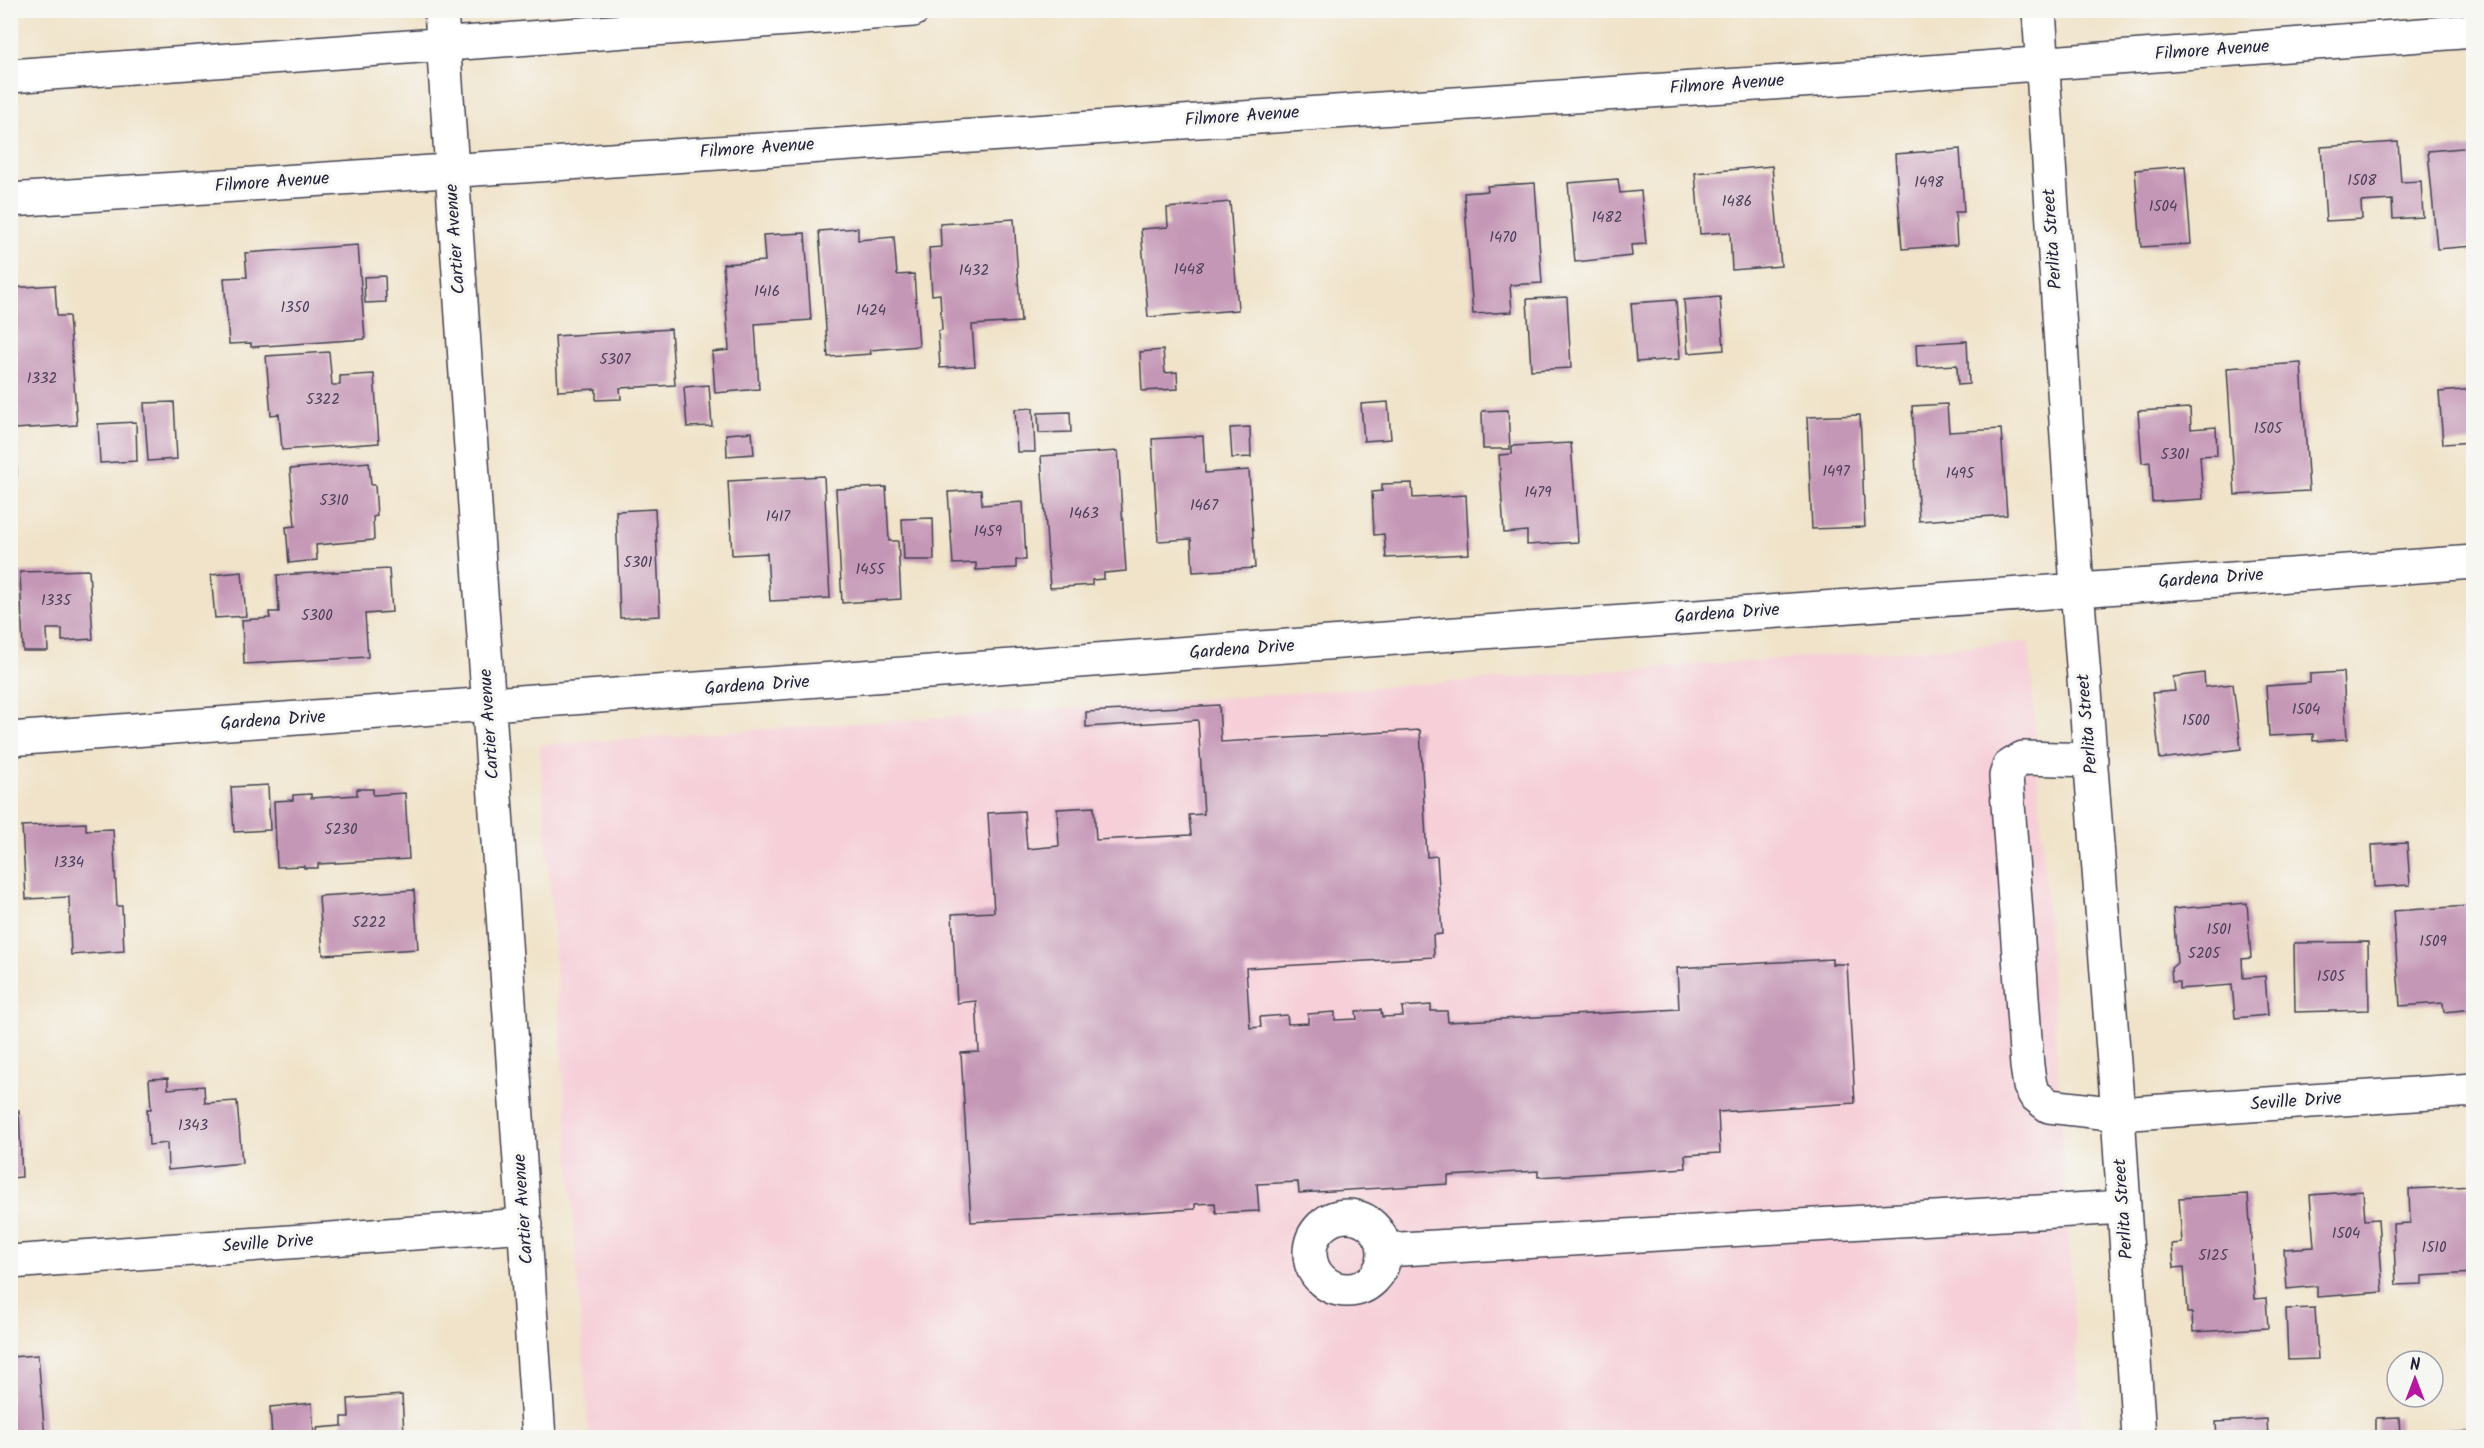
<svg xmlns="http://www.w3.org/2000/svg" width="2484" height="1448" font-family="Kalam,sans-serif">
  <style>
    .built { fill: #f6cfd8 }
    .building { fill: #c597b6 }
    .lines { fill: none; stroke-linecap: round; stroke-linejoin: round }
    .minor-casing { stroke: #413f50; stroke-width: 36 }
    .minor { stroke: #fff; stroke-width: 33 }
    .labels { text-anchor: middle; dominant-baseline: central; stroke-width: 6; stroke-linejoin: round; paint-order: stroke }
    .number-label { font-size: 15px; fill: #4b3f5a }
    .street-label { font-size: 18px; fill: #22223b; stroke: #f6f6f2 }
  </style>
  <rect width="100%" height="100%" fill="#f6f6f2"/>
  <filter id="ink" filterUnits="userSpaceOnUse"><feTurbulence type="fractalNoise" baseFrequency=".0167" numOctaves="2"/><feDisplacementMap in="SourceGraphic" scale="12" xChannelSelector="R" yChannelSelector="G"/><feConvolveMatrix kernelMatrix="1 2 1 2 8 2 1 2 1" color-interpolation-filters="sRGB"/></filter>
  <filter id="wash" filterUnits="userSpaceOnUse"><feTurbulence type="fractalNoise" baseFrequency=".008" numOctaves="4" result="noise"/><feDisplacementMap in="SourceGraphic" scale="24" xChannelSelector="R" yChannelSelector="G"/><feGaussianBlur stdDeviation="1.35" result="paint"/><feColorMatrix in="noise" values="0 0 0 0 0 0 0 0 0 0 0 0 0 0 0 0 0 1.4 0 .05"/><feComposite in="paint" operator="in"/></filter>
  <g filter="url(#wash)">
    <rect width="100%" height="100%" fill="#f0e3c9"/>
    <path class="built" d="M2029 642 2082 1437H589L540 745Z"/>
    <g id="blocks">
      <path class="building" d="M2398 142 2401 182 2421 181 2423 217 2393 219 2392 200 2361 202 2362 219 2326 221 2321 147Z
        M2474 147V246L2437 249 2428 151Z
        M1960 149 1964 212H1955L1957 245 1902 249 1895 154Z
        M1772 166 1781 266 1732 270 1730 232 1700 234 1695 173Z
        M2185 166 2191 244 2141 247 2135 170Z
        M1618 179 1620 193 1641 191 1646 244 1631 245 1632 256 1575 262 1568 183Z
        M1535 183 1542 283 1510 285 1512 312 1473 314 1464 193 1488 191 1487 186Z
        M1230 202 1238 310 1148 317 1141 229 1168 227 1167 208Z
        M1014 219 1021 322 972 325 975 366 940 368 938 331 942 330 940 294 932 295 929 248 941 247 940 224Z
        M858 228V240L894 237 897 275 914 274 919 346 870 350 871 354 828 357 819 231Z
        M805 233 811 320 755 324 759 389 715 393 712 352 729 350 723 264 765 261 763 235Z
        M358 245 365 339 251 347V343L229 344 224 278 247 277 245 253Z
        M385 276 386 302 365 303 364 277Z
        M55 285 57 316H69L77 425 14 429 17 474 10 475V288Z
        M1567 297 1571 368 1531 370 1527 299Z
        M1720 297 1724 350 1688 353 1684 300Z
        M1676 300 1680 359 1636 362 1631 303Z
        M671 329 675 385 620 388 621 399 596 400V389L558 391 555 336Z
        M1967 341 1969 384 1958 385 1957 365 1917 367 1916 344Z
        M1163 350 1165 373 1177 372 1178 389 1142 391 1140 352Z
        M329 352 332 385H340V376L374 374 379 443 282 450 279 414 271 415 266 356Z
        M2301 363 2309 491 2235 495 2227 368Z
        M709 385 712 426 687 427 684 387Z
        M2474 389V442L2443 444 2439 392Z
        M174 402 177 459 148 461 144 403Z
        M1388 402 1391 439 1364 441 1361 404Z
        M1947 404 1949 432 2001 429 2007 515 1919 521 1912 406Z
        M1033 408 1035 452H1017L1015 409Z
        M2190 408 2191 429 2216 427 2217 455 2200 456 2203 499 2152 502 2150 462 2142 463 2138 411Z
        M1508 410 1510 449H1483L1482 411Z
        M1070 412 1071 432 1039 433 1038 413Z
        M1860 415 1865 527 1812 529 1807 417Z
        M136 422 137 461 100 463 98 424Z
        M1250 427 1251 457 1232 458 1230 428Z
        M752 432 754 454 727 456 726 434Z
        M1203 436 1205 473 1249 470 1255 568 1193 572 1191 539 1158 541 1152 439Z
        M1571 443 1578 542 1527 545V531L1504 533 1499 455 1512 454V446Z
        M1118 451 1126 571 1104 573V579L1092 580V585L1050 588 1041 456Z
        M369 462 371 485H375L377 516 373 517 374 540 316 545 317 560 289 563 286 527 295 526 290 469Z
        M824 476 830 598 770 601 767 553 732 555 728 481Z
        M1412 483 1413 498 1466 495 1469 554 1386 558 1384 534 1374 535 1372 492 1382 491V484Z
        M886 487 889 541H898L901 599 842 603 836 489Z
        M981 490 982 505 1023 502 1026 560H1016V568L976 570V563L953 564 948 492Z
        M655 509 660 616 620 618 616 511Z
        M933 518 934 560H904L902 519Z
        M389 569 392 612 365 614 368 657 244 664 242 620 270 618 269 612H279L277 575Z
        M89 570 93 639 62 641V629H47L48 651H23L20 572Z
        M242 572 246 616 215 618 211 575Z
        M2343 672 2347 739 2313 741V734L2269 736 2266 686 2310 683V674Z
        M2204 673 2205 687 2233 684 2241 749 2160 759 2152 693 2175 691 2173 677Z
        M1219 705 1221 742 1420 730 1427 857 1437 856 1442 934 1433 935 1434 957 1246 968 1250 1028 1261 1027 1260 1017 1287 1015 1288 1024 1308 1023V1014L1335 1012V1020L1357 1019 1356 1011 1381 1010 1382 1017 1403 1016 1402 1007 1431 1005V1011H1447L1448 1022 1679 1009 1677 968 1832 959V964H1847L1855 1103 1718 1112 1720 1153 1685 1155 1686 1168 1538 1177V1171L1448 1176V1184L1299 1193 1298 1182 1257 1184 1259 1211 1216 1213 1215 1203 1195 1204V1209L971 1222 961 1053 979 1052 976 1001 957 1003 952 914 994 912 988 813 1024 811 1027 849 1059 846 1057 809 1094 807 1096 840 1191 835 1189 815 1204 814 1198 720 1086 727V712Z
        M268 785 270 830 234 832 231 787Z
        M357 789H373V795L405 793 409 859 318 864V868H304V866L277 867 274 801 293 800V795L311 794V798L357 795Z
        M86 823V830L113 829 117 906H122L124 951 71 955 69 897 26 899 22 826Z
        M2407 843 2410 885 2374 887 2372 845Z
        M414 890 418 949 323 955 319 896Z
        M2247 903 2251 958 2242 959 2243 978 2265 976 2268 1015 2235 1018 2232 985 2179 989V982H2172L2171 968 2177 963 2173 909Z
        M2468 906 2474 973V1009L2444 1012 2443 1003 2400 1006 2393 911Z
        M2368 942 2369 1010 2295 1012 2294 943Z
        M168 1078V1089L204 1086 205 1103 237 1101 242 1163 168 1170 167 1143 149 1145 147 1109H151L149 1079Z
        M10 1111H19L22 1177 10 1178Z
        M2474 1186V1273L2422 1276V1284L2396 1285 2393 1224 2410 1223 2409 1189Z
        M2363 1191 2365 1220 2378 1219 2383 1292 2317 1297V1286L2287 1289 2284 1249 2314 1247 2310 1195Z
        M2248 1194 2255 1299 2266 1298 2268 1328 2193 1332 2192 1313H2187L2184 1267 2174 1268 2172 1244 2182 1243 2179 1198Z
        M2315 1308 2318 1359 2288 1360 2286 1309Z
        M38 1355 45 1438H10V1357Z
        M402 1395 404 1434 416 1433V1438H318L317 1428 342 1426V1417H349L348 1399Z
        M312 1403 314 1438H272L270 1407Z
        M2399 1417 2400 1438H2376V1418Z
        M2267 1419 2268 1438H2217L2216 1422Z
        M2474 1431V1438H2409V1435Z"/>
    </g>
  </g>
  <g filter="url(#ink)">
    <use href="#blocks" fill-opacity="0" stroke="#413f50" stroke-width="1.5"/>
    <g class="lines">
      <g class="minor-casing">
        <path id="minor" d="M441 10 539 1438
          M2039 10 2077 588 2118 1114 2139 1438
          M10 76 913 10
          M10 200 1890 75 2474 31
          M10 739C832 682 1652 616 2474 562
          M2091 760 2023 758 2009 767 2006 776 2027 1066 2030 1086 2035 1095 2049 1106 2118 1114 2474 1090
          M1310 1253a37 37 0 1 1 74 0a37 37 0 1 1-74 0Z
          M1384 1250 2124 1207
          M10 1262 526 1225"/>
      </g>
      <use href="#minor" class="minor"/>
    </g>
  </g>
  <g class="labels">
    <g class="number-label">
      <text x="2362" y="181">1508</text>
      <text x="1929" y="183">1498</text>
      <text x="1737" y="202">1486</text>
      <text x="2163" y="207">1504</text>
      <text x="1607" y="218">1482</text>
      <text x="1503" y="238">1470</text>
      <text x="1189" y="270">1448</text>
      <text x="974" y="271">1432</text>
      <text x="767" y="292">1416</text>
      <text x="295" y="308">1350</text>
      <text x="871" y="311">1424</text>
      <text x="615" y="360">5307</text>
      <text x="42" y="379">1332</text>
      <text x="323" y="400">5322</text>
      <text x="2268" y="429">1505</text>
      <text x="2175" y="455">5301</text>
      <text x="1836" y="472">1497</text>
      <text x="1960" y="474">1495</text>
      <text x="1538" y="493">1479</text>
      <text x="334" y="501">5310</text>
      <text x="1204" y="506">1467</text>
      <text x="1084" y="514">1463</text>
      <text x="778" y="517">1417</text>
      <text x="988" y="532">1459</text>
      <text x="638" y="563">5301</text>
      <text x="870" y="570">1455</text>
      <text x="56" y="601">1335</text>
      <text x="317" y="616">5300</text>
      <text x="2306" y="710">1504</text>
      <text x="2196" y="721">1500</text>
      <text x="341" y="830">5230</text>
      <text x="69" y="863">1334</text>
      <text x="369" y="923">5222</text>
      <text x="2219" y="930">1501</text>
      <text x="2433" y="942">1509</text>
      <text x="2204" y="954">5205</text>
      <text x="2331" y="977">1505</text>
      <text x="193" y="1126">1343</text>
      <text x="2346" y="1234">1504</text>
      <text x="2434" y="1248">1510</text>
      <text x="2213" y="1256">5125</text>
    </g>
    <g class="street-label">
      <text transform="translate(2212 51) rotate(-4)">Filmore Avenue</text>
      <text transform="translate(1727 85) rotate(-4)">Filmore Avenue</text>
      <text transform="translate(1242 117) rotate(-4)">Filmore Avenue</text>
      <text transform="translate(757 149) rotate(-4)">Filmore Avenue</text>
      <text transform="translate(272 183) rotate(-4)">Filmore Avenue</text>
      <text transform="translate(456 239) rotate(-94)">Cartier Avenue</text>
      <text transform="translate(2053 239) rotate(-94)">Perlita Street</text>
      <text transform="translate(2211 579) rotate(-4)">Gardena Drive</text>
      <text transform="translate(1727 614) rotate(-4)">Gardena Drive</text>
      <text transform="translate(1242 650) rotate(-4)">Gardena Drive</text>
      <text transform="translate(757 686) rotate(-4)">Gardena Drive</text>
      <text transform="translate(273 721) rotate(-4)">Gardena Drive</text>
      <text transform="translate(490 724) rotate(-94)">Cartier Avenue</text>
      <text transform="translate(2088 724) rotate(-95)">Perlita Street</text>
      <text transform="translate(2296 1102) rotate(-4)">Seville Drive</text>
      <text transform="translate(524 1209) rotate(-94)">Cartier Avenue</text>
      <text transform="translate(2124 1209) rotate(-94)">Perlita Street</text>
      <text transform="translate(268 1244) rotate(-4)">Seville Drive</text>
    </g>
  </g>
  <rect width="2484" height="1448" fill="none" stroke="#f6f6f2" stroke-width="36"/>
  <g transform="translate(2415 1379)"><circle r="28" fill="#f6f6f2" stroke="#a1a1a9" stroke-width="1.5"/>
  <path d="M0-4.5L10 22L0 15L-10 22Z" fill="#b5179e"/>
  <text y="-9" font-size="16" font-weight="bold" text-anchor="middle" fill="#22223b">N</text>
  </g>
</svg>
